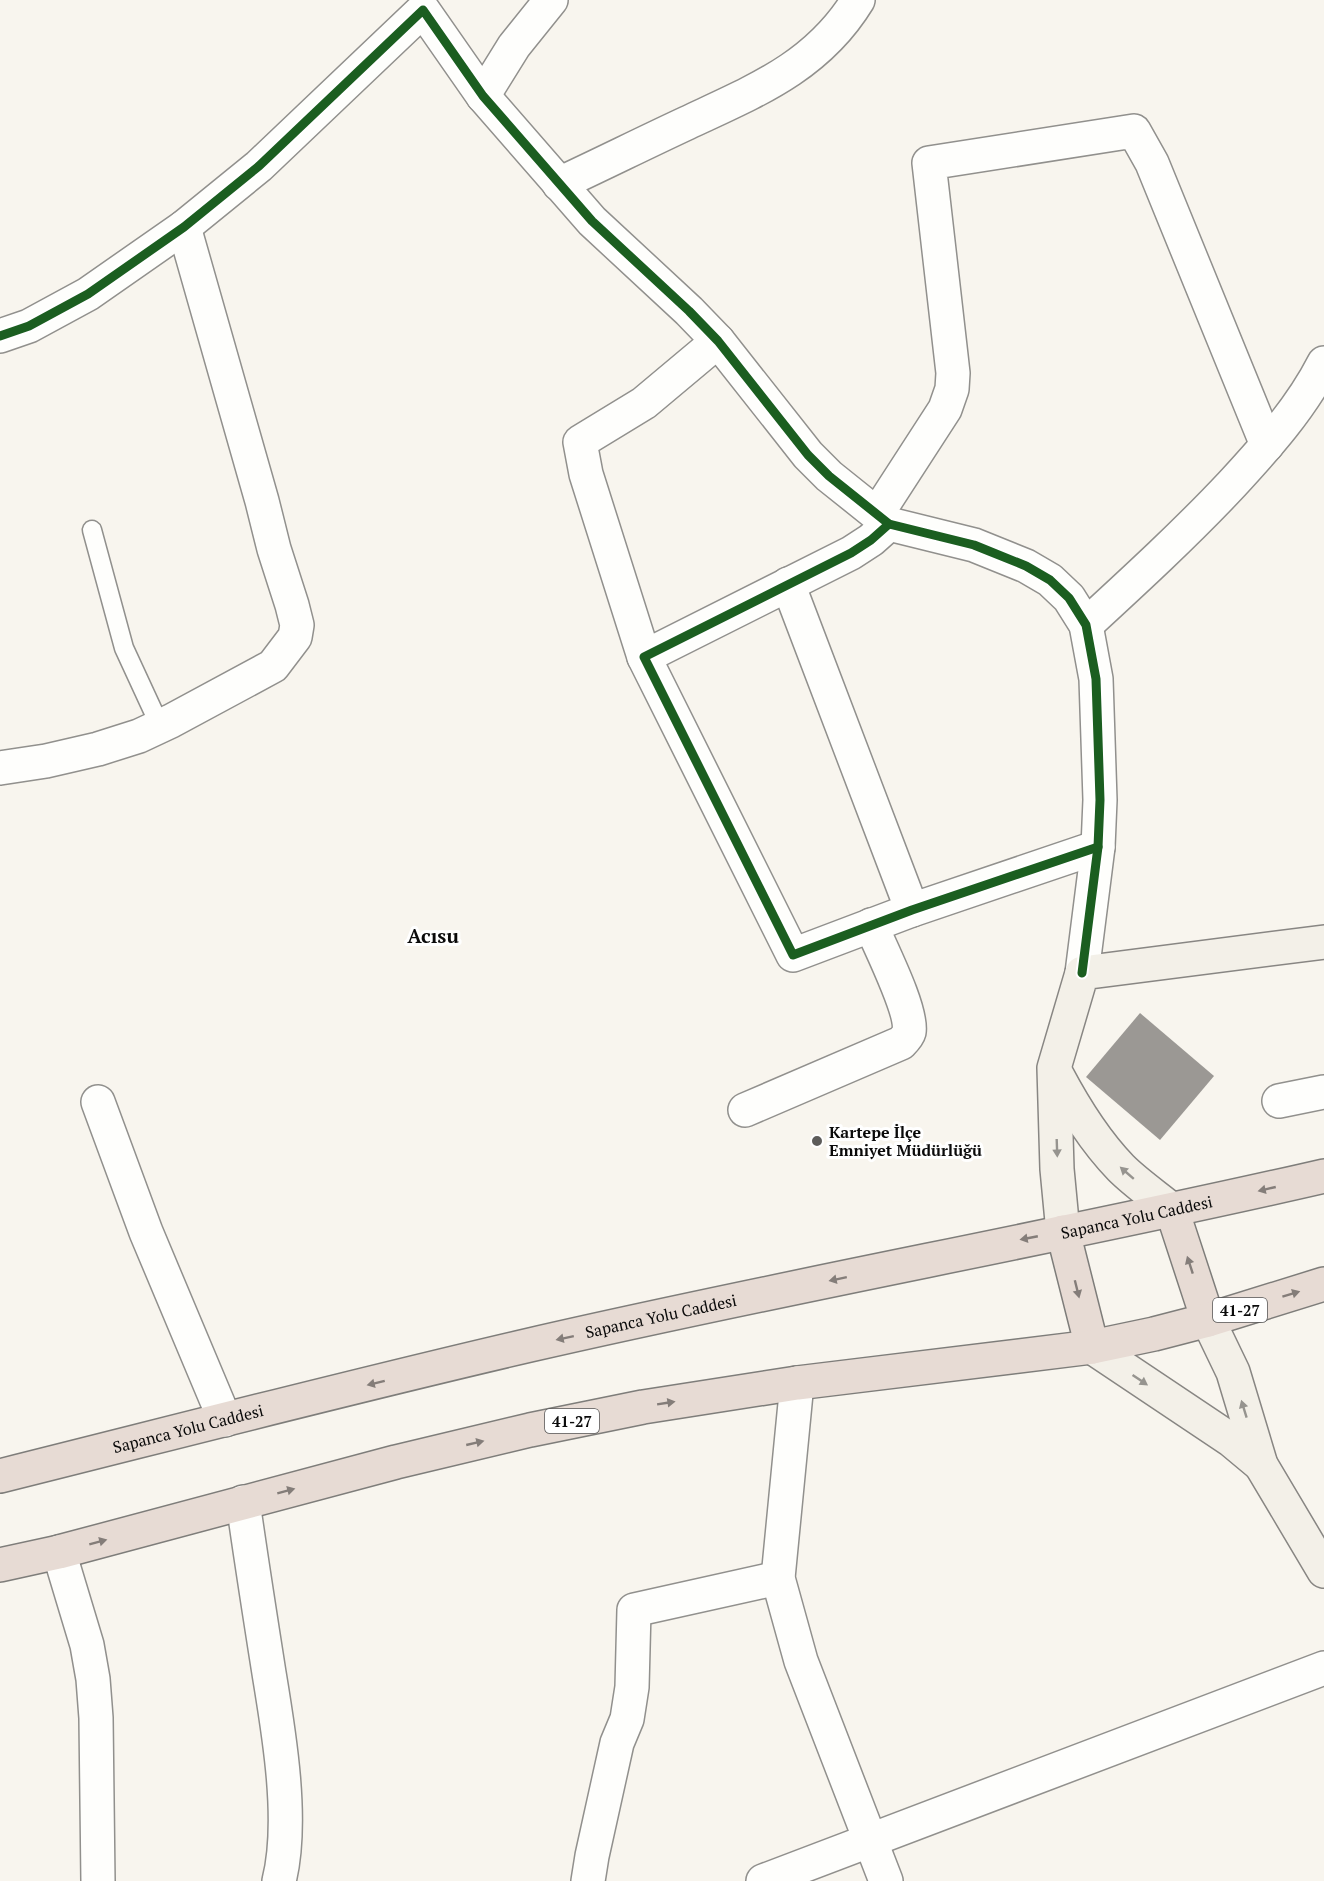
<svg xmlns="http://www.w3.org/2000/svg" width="1324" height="1881" font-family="'PT Serif',serif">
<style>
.building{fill:#9b9894}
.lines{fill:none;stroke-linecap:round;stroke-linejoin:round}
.lane-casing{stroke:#91908d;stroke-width:21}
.street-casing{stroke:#91908d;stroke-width:36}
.secondary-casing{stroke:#888683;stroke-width:36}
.highway-casing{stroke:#7e7d7a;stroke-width:36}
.lane{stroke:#fefefc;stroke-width:18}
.street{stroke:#fefefc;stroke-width:33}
.secondary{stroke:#f3f0e8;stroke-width:33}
.highway{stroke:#e7dbd4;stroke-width:33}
.cycleway-casing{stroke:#fff;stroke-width:13}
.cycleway{stroke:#1b5e20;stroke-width:9}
.oneway{fill:#96948f}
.oneway2{fill:#847d79}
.poi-dot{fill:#5d5c5a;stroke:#fff;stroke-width:2}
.labels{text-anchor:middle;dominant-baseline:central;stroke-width:6;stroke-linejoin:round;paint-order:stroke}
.shield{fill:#fff;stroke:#545454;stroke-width:1.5}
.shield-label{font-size:15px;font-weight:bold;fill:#0a0a0a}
.poi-label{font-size:16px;font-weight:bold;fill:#0a0a0a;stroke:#fff;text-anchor:start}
.street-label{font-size:16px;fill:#0a0a0a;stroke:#fff}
.quarter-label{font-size:20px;font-weight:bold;fill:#0a0a0a;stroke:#fff}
</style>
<rect width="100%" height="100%" fill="#f8f5ee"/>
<path class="building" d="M1140,1013L1214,1076L1160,1140L1086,1077Z"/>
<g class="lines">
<defs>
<path id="lane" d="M92,530L124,648L160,726"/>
<g id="street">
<path d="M483,96L514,46L551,0"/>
<path d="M559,184C602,164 644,143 687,123C755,91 817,67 858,0"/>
<path d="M0,336L29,326L88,294L184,227L259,166L423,10L483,96L592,221L689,311L718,341L808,455L829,476L889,524L974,545L1026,566L1050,580L1069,598L1086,625L1096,679L1098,739L1100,800L1098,847L1082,973"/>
<path d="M877,514L945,409L952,389L953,373L929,163L1134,131L1152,163L1267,445"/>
<path d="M889,524L871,540L851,553L644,657L793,955L912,910L1098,847"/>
<path d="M788,584L912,910"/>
<path d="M1086,625C1136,579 1186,533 1232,484C1267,446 1301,408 1324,363"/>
<path d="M644,657L586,474L580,442L644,403L718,341"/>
<path d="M0,768L46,761L98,749L139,736L171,721L273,666L295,637L297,625L292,605L274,549L262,501L184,227"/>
<path d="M1279,1101L1324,1092"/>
<path d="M98,1102L146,1232L225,1420"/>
<path d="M745,1110L901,1043C904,1040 908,1036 909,1032C913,1011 880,947 871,925"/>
<path d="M797,1383L778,1578L801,1661L886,1881"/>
<path d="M243,1502C251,1559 260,1616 269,1673C279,1733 294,1822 279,1881"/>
<path d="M59,1552L87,1645L93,1679L96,1718L98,1881"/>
<path d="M588,1881L592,1856L617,1743L627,1719L632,1687L634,1610L778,1578"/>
<path d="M763,1881L1324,1668"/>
</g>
<g id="secondary">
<path d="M1057,1075C1075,1109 1094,1140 1121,1168C1136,1183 1155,1196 1172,1210"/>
<path d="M1063,1232L1057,1169L1054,1068L1082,973L1324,942"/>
<path d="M1208,1320L1233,1372L1261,1465L1324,1571"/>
<path d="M1092,1347L1231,1440L1261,1465"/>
</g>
<g id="highway">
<path d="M1172,1210L1208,1320"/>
<path d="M1063,1232L1092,1347"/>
<path id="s1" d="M0,1476C176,1432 353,1386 530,1345C794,1284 1060,1237 1324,1176"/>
<path d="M0,1565L59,1552L396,1462L530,1430L643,1407L797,1383L1092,1347L1154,1334L1208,1320L1324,1284"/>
</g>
</defs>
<use href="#lane" class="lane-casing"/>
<use href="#street" class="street-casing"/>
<use href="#secondary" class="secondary-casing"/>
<use href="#highway" class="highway-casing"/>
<use href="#lane" class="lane"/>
<use href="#street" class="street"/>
<use href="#secondary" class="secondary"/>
<use href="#highway" class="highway"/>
<defs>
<g id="cycleway">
<path d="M0,336L29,326L88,294L184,227L259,166L423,10L483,96L592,221L689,311L718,341L808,455L829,476L889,524L974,545L1026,566L1050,580L1069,598L1086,625L1096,679L1098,739L1100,800L1098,847L1082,973"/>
<path d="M889,524L871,540L851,553L644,657L793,955L912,910L1098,847"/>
</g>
</defs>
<use href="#cycleway" class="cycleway-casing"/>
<use href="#cycleway" class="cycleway"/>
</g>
<defs><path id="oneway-solid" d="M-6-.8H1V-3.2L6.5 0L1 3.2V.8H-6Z" transform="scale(1.5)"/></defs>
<g class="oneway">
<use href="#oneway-solid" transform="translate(1057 1148) rotate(88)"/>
<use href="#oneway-solid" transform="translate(1127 1173) rotate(-139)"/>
<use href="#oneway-solid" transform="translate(1140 1380) rotate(34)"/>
<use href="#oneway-solid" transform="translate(1244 1409) rotate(-107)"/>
</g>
<g class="oneway2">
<use href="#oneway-solid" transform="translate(1267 1189) rotate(167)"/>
<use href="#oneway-solid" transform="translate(1029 1238) rotate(169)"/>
<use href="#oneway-solid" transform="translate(1190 1265) rotate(-108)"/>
<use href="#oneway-solid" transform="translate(838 1279) rotate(168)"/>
<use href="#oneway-solid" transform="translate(1077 1289) rotate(76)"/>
<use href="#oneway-solid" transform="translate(1291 1294) rotate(-17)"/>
<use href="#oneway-solid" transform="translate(565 1338) rotate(168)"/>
<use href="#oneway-solid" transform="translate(376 1383) rotate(166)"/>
<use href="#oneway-solid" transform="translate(666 1403) rotate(-9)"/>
<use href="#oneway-solid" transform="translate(475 1443) rotate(-13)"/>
<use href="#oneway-solid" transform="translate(286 1491) rotate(-15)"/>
<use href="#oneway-solid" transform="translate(98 1542) rotate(-15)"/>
</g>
<circle class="poi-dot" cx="817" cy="1141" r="6"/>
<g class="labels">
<g class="shield">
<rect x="1213" y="1298" width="54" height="24" rx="4.5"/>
<rect x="545" y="1409" width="54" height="24" rx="4.5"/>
</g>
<g class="shield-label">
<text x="1240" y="1310">41-27</text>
<text x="572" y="1421">41-27</text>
</g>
<g class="poi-label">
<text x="829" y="1132">Kartepe İlçe<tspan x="829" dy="18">Emniyet Müdürlüğü</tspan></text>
</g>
<g class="street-label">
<text stroke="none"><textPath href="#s1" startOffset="1166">Sapanca Yolu Caddesi</textPath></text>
<text stroke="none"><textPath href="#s1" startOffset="680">Sapanca Yolu Caddesi</textPath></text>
<text stroke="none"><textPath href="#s1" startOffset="194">Sapanca Yolu Caddesi</textPath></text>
</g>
<g class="quarter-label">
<text x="433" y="935">Acısu</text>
</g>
</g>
</svg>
